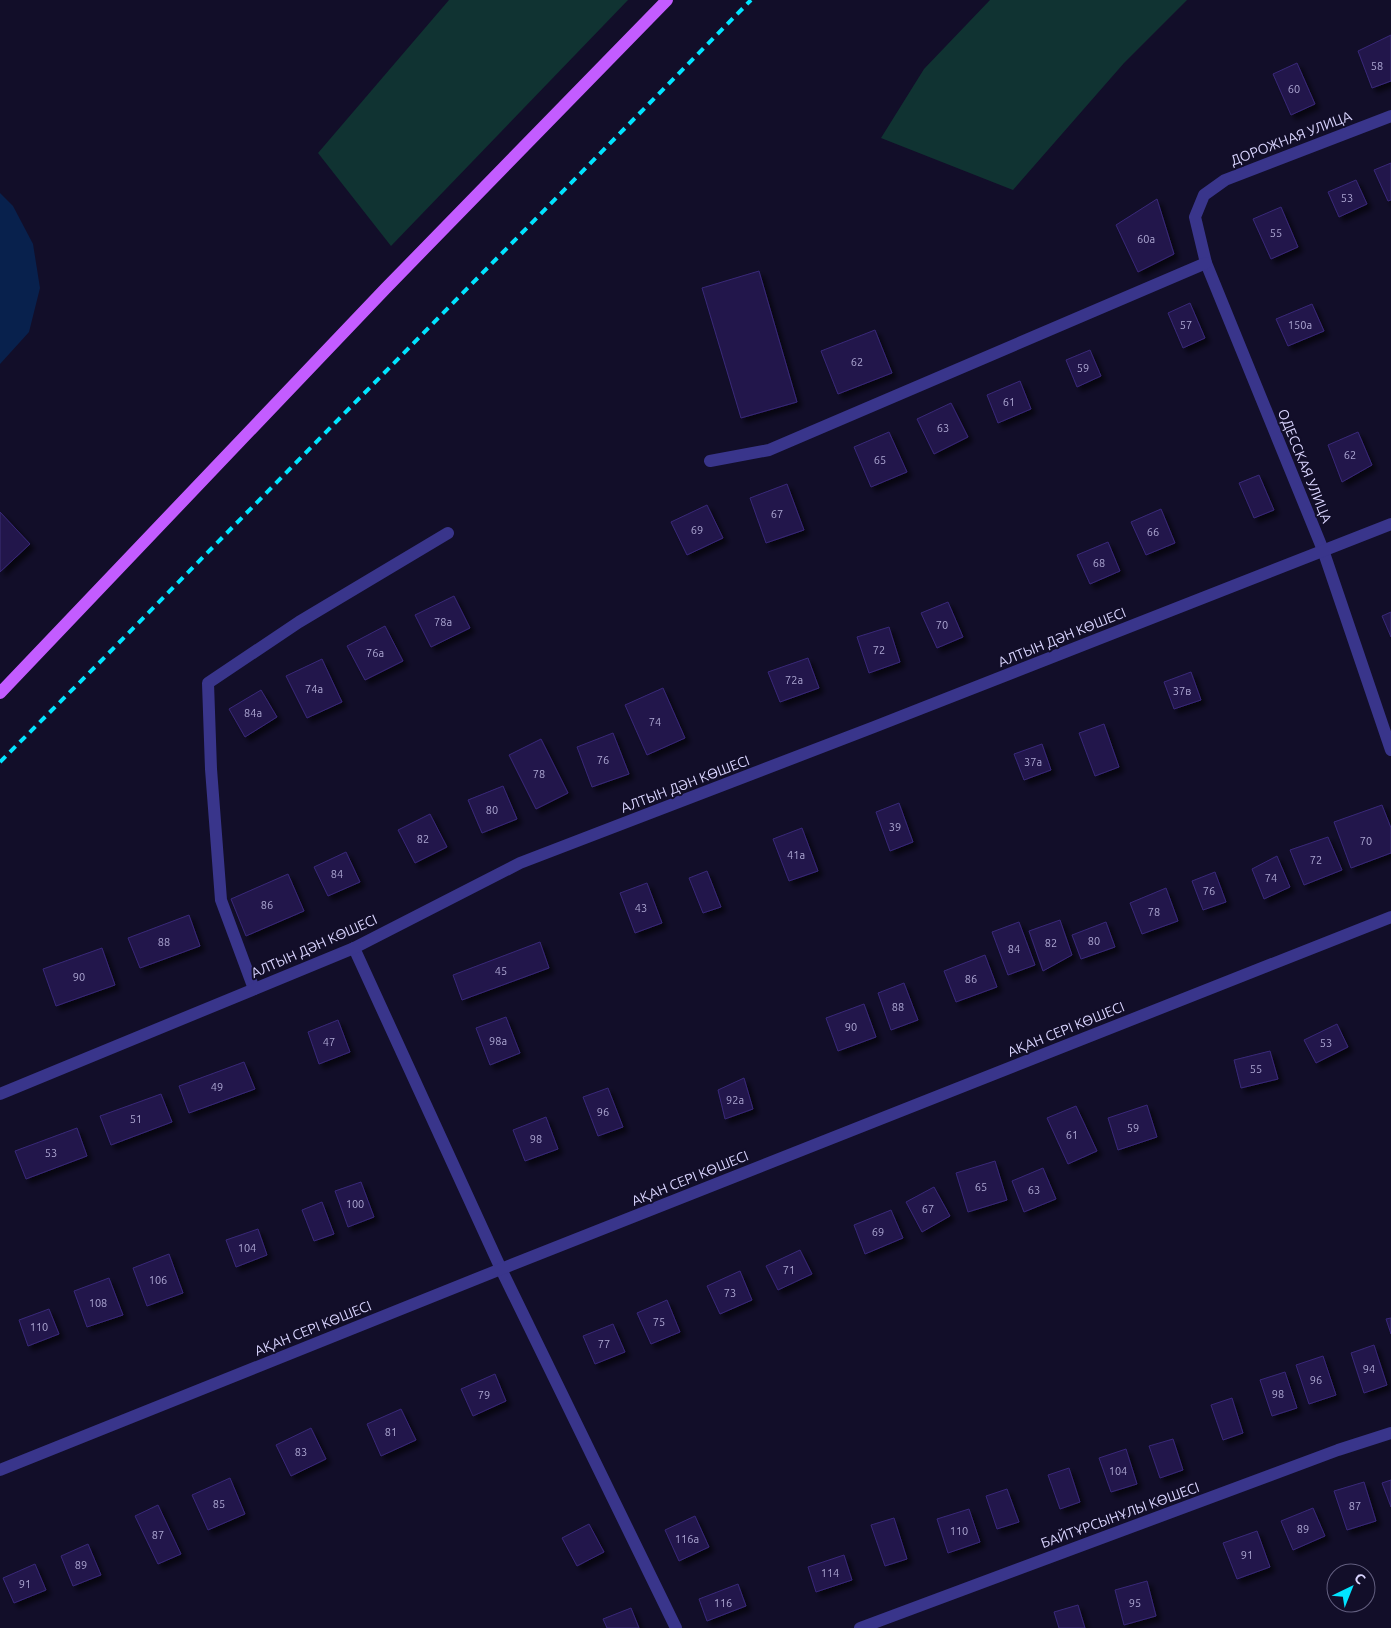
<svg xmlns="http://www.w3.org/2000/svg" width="1391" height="1628" font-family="Ubuntu,sans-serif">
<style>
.green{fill:#103332}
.water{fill:#08214d}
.building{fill:#23184b;stroke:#392879;filter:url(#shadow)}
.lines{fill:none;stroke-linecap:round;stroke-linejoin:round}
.minor{stroke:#39358b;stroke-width:12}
.major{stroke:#c35cff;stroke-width:12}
.rail{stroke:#01e4ff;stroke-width:4;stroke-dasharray:8 6;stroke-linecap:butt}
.labels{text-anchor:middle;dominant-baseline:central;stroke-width:4;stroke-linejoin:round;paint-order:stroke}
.number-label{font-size:11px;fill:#aca6d2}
.street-label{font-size:14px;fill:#dad5ff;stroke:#120e29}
</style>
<defs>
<filter id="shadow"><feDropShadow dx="4.5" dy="4.5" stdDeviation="2.5" flood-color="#0009"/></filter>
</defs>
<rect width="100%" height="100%" fill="#120e29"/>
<g class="green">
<path d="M449,0H628L391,246L318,153Z"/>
<path d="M990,0H1187L1124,63L1013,190L881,138L924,69Z"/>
</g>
<path class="water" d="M0,193L13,206L33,244L40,288L29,332L0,364Z"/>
<g class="building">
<path d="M1391,35V81L1372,88L1358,51Z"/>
<path d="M1297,63L1315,104L1291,115L1273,74Z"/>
<path d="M1391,163V200L1388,201L1374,170Z"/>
<path d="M1356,180L1367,204L1339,217L1328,192Z"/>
<path d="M1157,199L1174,254L1138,272L1116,225Z"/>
<path d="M1281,207L1298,247L1271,259L1253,219Z"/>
<path d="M759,271L797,402L741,418L702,288Z"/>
<path d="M1190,303L1205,338L1183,348L1168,313Z"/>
<path d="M1312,304L1324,331L1288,346L1276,319Z"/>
<path d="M875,330L892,373L838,394L821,351Z"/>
<path d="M1090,350L1101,376L1077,387L1066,360Z"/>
<path d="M1020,381L1031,409L998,423L987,395Z"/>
<path d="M951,403L968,437L934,454L917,419Z"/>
<path d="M889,432L907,472L871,487L854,447Z"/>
<path d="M1358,432L1372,465L1342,482L1328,445Z"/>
<path d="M1259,475L1274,510L1254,518L1239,483Z"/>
<path d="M787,484L804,530L766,543L750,498Z"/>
<path d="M707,505L723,538L687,555L671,522Z"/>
<path d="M1161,509L1175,543L1146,555L1131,522Z"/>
<path d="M0,512L30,544L0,572Z"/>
<path d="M1108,542L1120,571L1090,584L1077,555Z"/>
<path d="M454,596L470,628L431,647L415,615Z"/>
<path d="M948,602L963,637L937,648L921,613Z"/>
<path d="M1391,612V637L1382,616Z"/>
<path d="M385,626L403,661L365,680L347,646Z"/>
<path d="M889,627L900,662L869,673L857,637Z"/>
<path d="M808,658L819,688L780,702L768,672Z"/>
<path d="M322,659L342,702L307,718L286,676Z"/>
<path d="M1191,672L1201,700L1174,709L1164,682Z"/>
<path d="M663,688L685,738L647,755L625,705Z"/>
<path d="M261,690L277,717L245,737L229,709Z"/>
<path d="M1104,724L1119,767L1095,776L1079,733Z"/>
<path d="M613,733L629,774L592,787L577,747Z"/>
<path d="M541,739L568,793L536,809L509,755Z"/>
<path d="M1042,744L1051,770L1024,780L1014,754Z"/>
<path d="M503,786L517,819L482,833L468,800Z"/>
<path d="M899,803L913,842L890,851L876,812Z"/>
<path d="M1382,805L1391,828V853L1351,868L1334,822Z"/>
<path d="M430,814L447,847L415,863L398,830Z"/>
<path d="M802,828L818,871L789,881L773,839Z"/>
<path d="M1328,837L1342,870L1304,885L1290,850Z"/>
<path d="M346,852L360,882L328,896L314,867Z"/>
<path d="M1277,856L1290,887L1264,899L1252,869Z"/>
<path d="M707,871L721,907L703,913L689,878Z"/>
<path d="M1215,872L1226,902L1203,910L1192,881Z"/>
<path d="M288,874L304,911L246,936L231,899Z"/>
<path d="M647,883L662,923L635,933L620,893Z"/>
<path d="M1166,888L1178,921L1142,934L1130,903Z"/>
<path d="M189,915L200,946L140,968L128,938Z"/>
<path d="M1060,920L1072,955L1043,971L1029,931Z"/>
<path d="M1019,922L1035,965L1008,975L992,932Z"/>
<path d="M1106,922L1115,947L1081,959L1072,935Z"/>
<path d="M540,942L549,968L462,1000L453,975Z"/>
<path d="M102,948L115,985L56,1006L43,969Z"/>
<path d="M985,955L997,987L956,1002L944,971Z"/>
<path d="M904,983L918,1020L891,1030L878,993Z"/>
<path d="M864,1004L876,1037L838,1051L826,1018Z"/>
<path d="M506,1017L520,1053L490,1065L476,1028Z"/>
<path d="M338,1020L350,1052L319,1064L308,1032Z"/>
<path d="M1337,1024L1348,1047L1316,1063L1304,1040Z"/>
<path d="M1270,1051L1278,1079L1241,1088L1234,1060Z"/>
<path d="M244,1062L255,1089L189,1113L179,1086Z"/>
<path d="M744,1078L753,1109L725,1119L718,1090Z"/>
<path d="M608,1088L623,1127L598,1136L583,1097Z"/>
<path d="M161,1094L172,1122L111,1145L100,1116Z"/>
<path d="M1147,1105L1157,1137L1118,1150L1108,1118Z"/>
<path d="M1076,1106L1097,1151L1068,1164L1047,1118Z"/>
<path d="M546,1117L558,1149L525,1161L513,1130Z"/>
<path d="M77,1128L87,1156L26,1179L15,1151Z"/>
<path d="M995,1161L1007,1200L968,1212L956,1173Z"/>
<path d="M1043,1168L1056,1199L1024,1212L1012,1181Z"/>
<path d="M361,1182L374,1217L348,1227L335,1191Z"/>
<path d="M934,1187L950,1216L922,1232L906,1202Z"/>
<path d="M322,1202L334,1234L314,1241L302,1210Z"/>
<path d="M891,1210L903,1238L865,1254L854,1225Z"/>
<path d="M258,1229L267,1255L236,1267L226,1240Z"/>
<path d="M800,1250L812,1274L778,1290L766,1266Z"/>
<path d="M169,1254L183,1293L147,1306L133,1268Z"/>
<path d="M740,1271L752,1300L720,1314L707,1286Z"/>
<path d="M109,1278L123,1315L87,1327L74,1291Z"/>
<path d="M667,1300L680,1332L651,1344L637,1313Z"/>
<path d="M49,1309L59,1334L28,1346L19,1320Z"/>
<path d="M1391,1318V1334L1386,1319Z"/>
<path d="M613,1324L625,1352L595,1364L583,1336Z"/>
<path d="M1374,1345L1387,1385L1364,1393L1351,1353Z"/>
<path d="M1323,1356L1336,1395L1309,1404L1296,1365Z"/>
<path d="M1285,1372L1297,1408L1272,1416L1260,1380Z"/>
<path d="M495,1374L506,1401L473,1416L461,1389Z"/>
<path d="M1232,1398L1243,1433L1223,1440L1211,1405Z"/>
<path d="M401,1409L416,1440L381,1456L367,1424Z"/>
<path d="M311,1428L326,1459L291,1476L276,1445Z"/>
<path d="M1173,1439L1183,1470L1160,1478L1149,1446Z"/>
<path d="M1126,1449L1137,1484L1111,1492L1099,1458Z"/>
<path d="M1069,1468L1080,1502L1060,1509L1048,1475Z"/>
<path d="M230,1478L245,1514L208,1530L192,1495Z"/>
<path d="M1391,1480V1507L1382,1483Z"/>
<path d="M1364,1482L1376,1521L1347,1530L1334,1491Z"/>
<path d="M1007,1489L1019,1522L997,1529L986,1496Z"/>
<path d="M158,1505L181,1554L158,1564L135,1516Z"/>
<path d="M1313,1508L1325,1536L1293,1550L1281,1521Z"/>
<path d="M969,1509L980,1542L948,1553L937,1519Z"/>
<path d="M695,1516L709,1547L679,1561L665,1530Z"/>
<path d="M894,1518L907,1559L885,1566L871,1525Z"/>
<path d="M589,1524L604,1552L577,1566L562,1538Z"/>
<path d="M1257,1531L1270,1567L1237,1579L1223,1543Z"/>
<path d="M88,1544L101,1575L73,1586L61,1556Z"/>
<path d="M844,1555L852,1580L816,1592L808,1567Z"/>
<path d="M35,1564L46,1590L14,1603L3,1578Z"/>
<path d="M1147,1581L1156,1616L1124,1625L1115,1590Z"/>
<path d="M738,1584L746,1606L707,1621L699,1599Z"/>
<path d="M1078,1605L1085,1628H1059L1054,1612Z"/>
<path d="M631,1608L639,1628H607L603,1619Z"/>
</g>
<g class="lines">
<g class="minor">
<path d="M1391,116L1225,180L1204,195L1195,217L1206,263L1323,550L1391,750"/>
<path d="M710,461L769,450L1206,263"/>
<path d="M354,948L501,1269L676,1628"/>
<path d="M254,989L221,900L211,769L208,683L299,622L448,533"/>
<path d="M0,1094L354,948L520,863L874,727L1391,524"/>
<path d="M0,1470L501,1269L1391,917"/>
<path d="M860,1628L1338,1450L1391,1433"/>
</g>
<path class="major" d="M0,693L386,288L667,0"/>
<path class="rail" d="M0,762L97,665L751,0"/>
</g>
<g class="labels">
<g class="number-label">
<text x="1377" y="66">58</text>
<text x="1294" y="89">60</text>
<text x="1347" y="198">53</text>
<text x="1276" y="233">55</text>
<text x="1146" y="239">60а</text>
<text x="1186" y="325">57</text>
<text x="1300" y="325">150а</text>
<text x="857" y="362">62</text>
<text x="1083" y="368">59</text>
<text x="1009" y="402">61</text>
<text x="943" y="428">63</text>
<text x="1350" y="455">62</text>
<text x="880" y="460">65</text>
<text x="777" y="514">67</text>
<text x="697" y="530">69</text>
<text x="1153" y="532">66</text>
<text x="1099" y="563">68</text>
<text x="443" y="622">78а</text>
<text x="942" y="625">70</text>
<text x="879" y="650">72</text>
<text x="375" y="653">76а</text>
<text x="794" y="680">72а</text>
<text x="314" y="689">74а</text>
<text x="1182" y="691">37в</text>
<text x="253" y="713">84а</text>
<text x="655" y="722">74</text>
<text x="603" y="760">76</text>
<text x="1033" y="762">37а</text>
<text x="539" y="774">78</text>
<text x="492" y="810">80</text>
<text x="895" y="827">39</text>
<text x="423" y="839">82</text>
<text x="1366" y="841">70</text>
<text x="796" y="855">41а</text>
<text x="1316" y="860">72</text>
<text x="337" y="874">84</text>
<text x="1271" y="878">74</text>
<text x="1209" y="891">76</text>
<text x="267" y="905">86</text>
<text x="641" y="908">43</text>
<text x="1154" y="912">78</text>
<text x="1094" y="941">80</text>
<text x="164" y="942">88</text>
<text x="1051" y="943">82</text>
<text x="1014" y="949">84</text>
<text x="501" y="971">45</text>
<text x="79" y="977">90</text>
<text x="971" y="979">86</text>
<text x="898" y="1007">88</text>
<text x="851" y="1027">90</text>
<text x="498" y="1041">98а</text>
<text x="329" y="1042">47</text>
<text x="1326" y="1043">53</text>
<text x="1256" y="1069">55</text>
<text x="217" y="1087">49</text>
<text x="735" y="1100">92а</text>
<text x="603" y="1112">96</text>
<text x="136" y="1119">51</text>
<text x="1133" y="1128">59</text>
<text x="1072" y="1135">61</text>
<text x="536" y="1139">98</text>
<text x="51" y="1153">53</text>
<text x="981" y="1187">65</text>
<text x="1034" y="1190">63</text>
<text x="355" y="1204">100</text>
<text x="928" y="1209">67</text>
<text x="878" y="1232">69</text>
<text x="247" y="1248">104</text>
<text x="789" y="1270">71</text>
<text x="158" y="1280">106</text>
<text x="730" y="1293">73</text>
<text x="98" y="1303">108</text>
<text x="659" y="1322">75</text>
<text x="39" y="1327">110</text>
<text x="604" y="1344">77</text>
<text x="1369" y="1369">94</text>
<text x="1316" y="1380">96</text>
<text x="1278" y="1394">98</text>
<text x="484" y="1395">79</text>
<text x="391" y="1432">81</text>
<text x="301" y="1452">83</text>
<text x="1118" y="1471">104</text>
<text x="219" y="1504">85</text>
<text x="1355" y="1506">87</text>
<text x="1303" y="1529">89</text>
<text x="959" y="1531">110</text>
<text x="158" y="1535">87</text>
<text x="687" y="1539">116а</text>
<text x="1247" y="1555">91</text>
<text x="81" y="1565">89</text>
<text x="830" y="1573">114</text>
<text x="25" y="1584">91</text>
<text x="723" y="1603">116</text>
<text x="1135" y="1603">95</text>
</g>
<g class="street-label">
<text transform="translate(1291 138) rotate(-21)">ДОРОЖНАЯ УЛИЦА</text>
<text transform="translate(1305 466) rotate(68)">ОДЕССКАЯ УЛИЦА</text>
<text transform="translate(1062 637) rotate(-22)">АЛТЫН ДӘН КӨШЕСІ</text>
<text transform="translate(685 784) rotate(-21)">АЛТЫН ДӘН КӨШЕСІ</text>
<text transform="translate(314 946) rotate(-24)">АЛТЫН ДӘН КӨШЕСІ</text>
<text transform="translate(1066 1029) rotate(-22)">АҚАН СЕРІ КӨШЕСІ</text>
<text transform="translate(690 1178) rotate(-22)">АҚАН СЕРІ КӨШЕСІ</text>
<text transform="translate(313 1328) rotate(-22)">АҚАН СЕРІ КӨШЕСІ</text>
<text transform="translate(1120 1515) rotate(-20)">БАЙТҰРСЫНҰЛЫ КӨШЕСІ</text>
</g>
</g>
<g transform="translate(1351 1588) rotate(43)"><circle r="24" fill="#120e29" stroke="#625e7f"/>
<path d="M0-4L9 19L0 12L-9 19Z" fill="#01e4ff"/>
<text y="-8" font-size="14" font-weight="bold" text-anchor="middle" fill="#dad5ff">С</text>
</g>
</svg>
